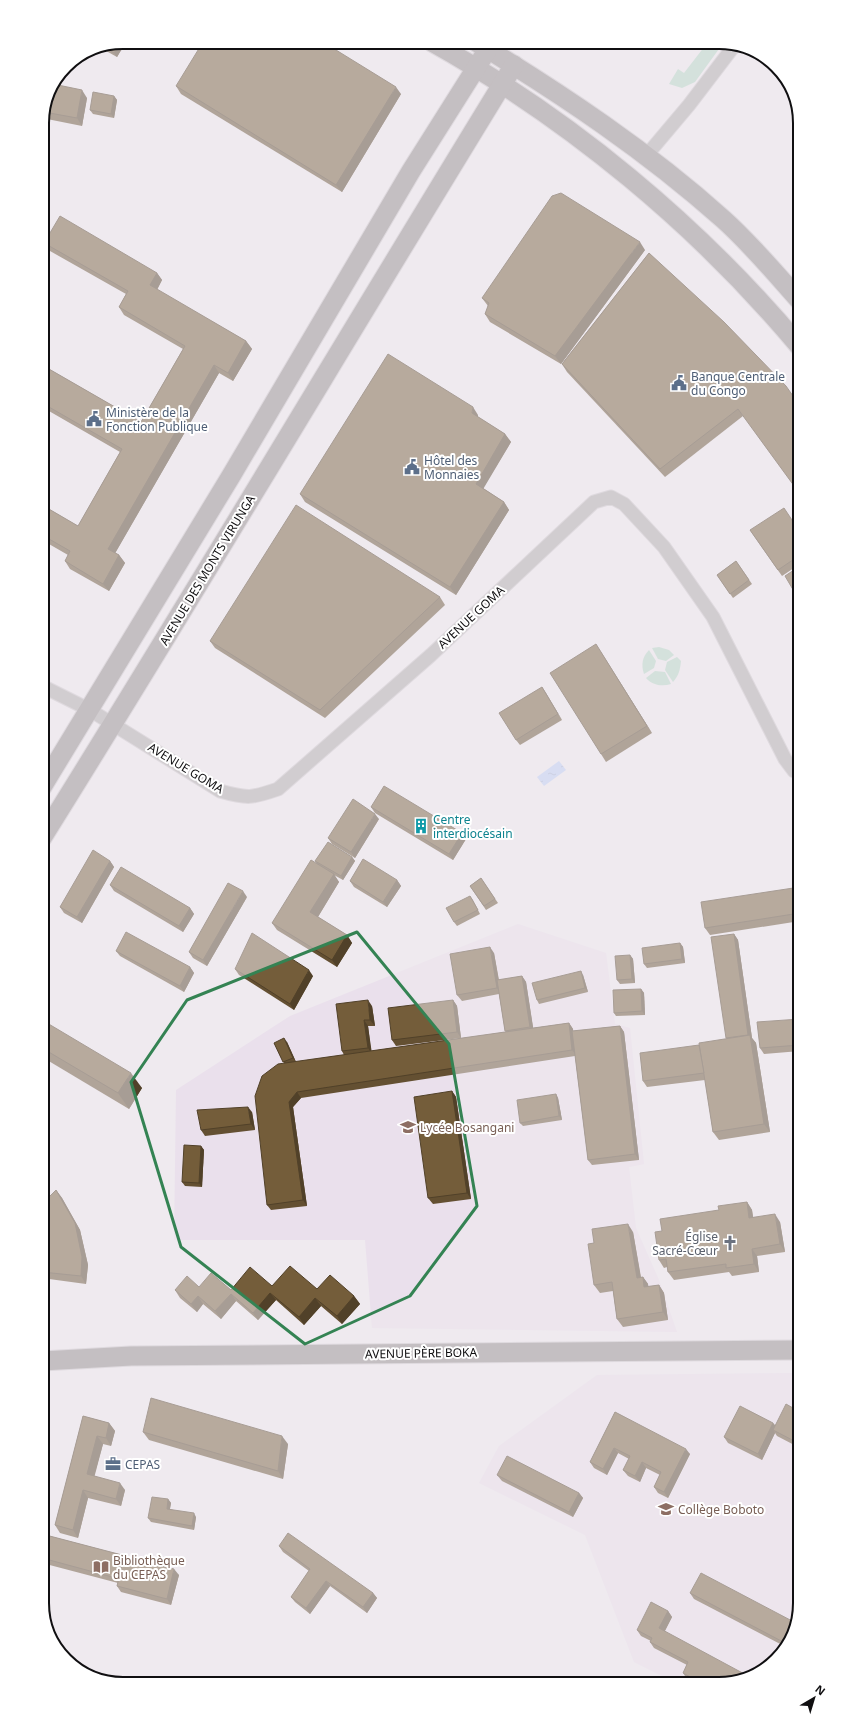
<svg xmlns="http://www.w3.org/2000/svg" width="842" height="1726" font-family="'Noto Sans',sans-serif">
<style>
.built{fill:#eae0ec}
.green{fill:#b4d8c6}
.water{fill:url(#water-ripples)}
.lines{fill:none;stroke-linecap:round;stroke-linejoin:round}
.street-casing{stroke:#cbc7cb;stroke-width:15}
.secondary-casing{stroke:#cbc7cb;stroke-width:21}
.street{stroke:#aeabab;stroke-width:13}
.secondary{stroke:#918c8c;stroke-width:19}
.wall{fill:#645032}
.shaded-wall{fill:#514129}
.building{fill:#745d3a;stroke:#514129}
.marked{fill:none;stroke:#348353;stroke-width:3;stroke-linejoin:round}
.labels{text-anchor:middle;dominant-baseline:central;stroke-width:4;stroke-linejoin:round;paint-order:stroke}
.service-label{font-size:12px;fill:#4e5e75;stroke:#fff;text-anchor:start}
.street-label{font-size:12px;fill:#100f11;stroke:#fff}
.culture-label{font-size:12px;fill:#0d838f;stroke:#fff;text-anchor:start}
.education-label{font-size:12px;fill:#785e54;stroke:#fff;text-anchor:start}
.worship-label{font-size:12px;fill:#5b616d;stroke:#fff;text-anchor:end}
.rim{fill:none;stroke:#100f11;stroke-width:2}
</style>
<defs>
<pattern id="water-ripples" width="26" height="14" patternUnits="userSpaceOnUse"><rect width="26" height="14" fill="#bccff7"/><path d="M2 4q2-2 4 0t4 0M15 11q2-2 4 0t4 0" fill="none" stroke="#a1b1d3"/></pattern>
</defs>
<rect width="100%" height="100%" fill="#efeaef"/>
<g class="built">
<path d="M518,924L606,953L615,1024L630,1028L644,1164L629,1167L636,1228L659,1280L677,1332L372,1328L365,1240H174L176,1090L290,1016Z"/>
<path d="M800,1373V1603L786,1648L750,1678L719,1684H678L634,1662L585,1535L479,1483L499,1446L597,1375Z"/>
</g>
<g class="green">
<path d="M708,42H724L695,82L682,88L669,84L678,69L684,73Z"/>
<path d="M659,647L669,650L674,655L666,661L658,659L652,648Z"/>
<path d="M649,650L656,661L654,668L644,674C641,665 642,657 649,650Z"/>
<path d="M677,657L681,661C680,670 679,675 673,682L665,670L667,662Z"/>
<path d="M655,671L665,672L671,684C662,687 652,685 646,678Z"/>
</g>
<path class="water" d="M559,761L566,770L544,786L537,777Z"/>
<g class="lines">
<defs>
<g id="street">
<path d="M646,156L689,105L734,46"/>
<path d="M42,686L90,710L220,791C248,799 252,798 278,789L431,655L594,502L611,497L624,504L664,547L713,617L785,759L794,771L800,773"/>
</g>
<g id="secondary">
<path d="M432,42C571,120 698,225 800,347"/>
<path d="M476,42C563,95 647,151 723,219C751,244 775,273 800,301"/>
<path d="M42,787L231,476L411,171L488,49"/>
<path d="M42,838C202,582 356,322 514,65"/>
<path d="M42,1361L131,1356L800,1350"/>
</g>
</defs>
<use href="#street" class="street-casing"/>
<use href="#secondary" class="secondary-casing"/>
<use href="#street" class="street"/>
<use href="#secondary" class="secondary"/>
</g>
<g class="wall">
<path d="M123,42H126L117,57L99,47Z"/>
<path d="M176,86L401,94L342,192L181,94Z"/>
<path d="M50,88L87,98L82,126L42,118Z"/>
<path d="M114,96L117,100L114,118L93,114L90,110Z"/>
<path d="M44,243L157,273L162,280L157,290L246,341L252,349L233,381L219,373L115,553L119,555L125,563L109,591L70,569L65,561L68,555L42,540V505L78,526L120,452L42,407V365L141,422L183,349L124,315L119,307L126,294L50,251Z"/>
<path d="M645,250L561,364L490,322L485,314L488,306L482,298Z"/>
<path d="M649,253L743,416L665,477L567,372L562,364Z"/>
<path d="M478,415V417L505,434L511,442L483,488L504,502L509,510L456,595L305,502L300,494Z"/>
<path d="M750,530L800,532V564L782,576Z"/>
<path d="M736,561L752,584L733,598L717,575Z"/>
<path d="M800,566V595L798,596L795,593Z"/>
<path d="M440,597L445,605L325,718L215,648L210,641Z"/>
<path d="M601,652L652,733L606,762L601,754Z"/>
<path d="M542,687L562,720L520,745L516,740Z"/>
<path d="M371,807L466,839L453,860L375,813Z"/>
<path d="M379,819L355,858L332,844L328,838Z"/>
<path d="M352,857L355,861L343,880L334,875L339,882L318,917L347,935L352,943L337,967L277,930L272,923L317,864L315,861Z"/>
<path d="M110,861L114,867L82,923L64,913L60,907Z"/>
<path d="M481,878L498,903L486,910L470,886Z"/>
<path d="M397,880L401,886L387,907L354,887L350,881Z"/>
<path d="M110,885L190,908L194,914L183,932L114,891Z"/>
<path d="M800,887V921L710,935L705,928Z"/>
<path d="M470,896L473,900L480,914L457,926L454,922Z"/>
<path d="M247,897L207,966L193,958L189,952Z"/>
<path d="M734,934L738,940L752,1038L756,1043L770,1132L719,1140L713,1132L705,1080L647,1087L643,1081L699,1045L727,1039L726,1038Z"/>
<path d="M680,943L683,947L685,963L647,968L644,964Z"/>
<path d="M116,951L190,967L194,973L184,992L120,956Z"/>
<path d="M494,953L499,980L522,976L526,982L533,1028L569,1023L573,1029V1031L620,1026L624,1032L639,1160L592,1165L588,1160L575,1056L301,1098L293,1107L307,1206L271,1210L267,1205L284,1063L274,1043L287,1042L296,1062L344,1055L342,1051L372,1006L375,1026H368L371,1051L506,1032L505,1031L499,994L462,1001L457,995Z"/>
<path d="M630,955L633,959L635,983L620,984L617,980Z"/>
<path d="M235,969L313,976L294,1010L239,975Z"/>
<path d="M583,975L588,992L539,1004L537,1000Z"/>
<path d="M641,989L644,993L645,1015L616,1016L614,1013Z"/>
<path d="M453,1000L457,1006L461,1038L396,1046L392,1040Z"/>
<path d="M800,1019V1051L764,1054L760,1048Z"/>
<path d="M42,1020L142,1088L129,1109L42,1057Z"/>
<path d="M452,1091L456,1097L471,1199L433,1204L428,1198Z"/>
<path d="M556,1094L558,1098L562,1120L523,1126L520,1123Z"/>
<path d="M252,1112L255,1130L205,1136L201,1130Z"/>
<path d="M201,1146L204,1150L202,1187L185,1186L182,1182Z"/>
<path d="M56,1190L62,1198L80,1230L88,1265L86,1284L49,1279L42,1280V1204Z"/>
<path d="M747,1202L752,1210L753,1217L780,1222L785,1252L757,1256L759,1272L732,1276L729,1272L674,1280L668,1272L667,1267L664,1268L659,1260L719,1210Z"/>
<path d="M633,1232L641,1277H643L648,1284V1287L659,1285L664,1293L668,1320L623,1327L617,1319L613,1291L600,1293L594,1285V1243Z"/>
<path d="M272,1286L317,1289L354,1296L360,1304L342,1324L321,1306L304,1325L276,1300L258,1320L236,1301L221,1319L203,1304L197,1312L180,1298L175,1290L199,1287L231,1290Z"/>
<path d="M615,1412L690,1454L668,1498L658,1493L654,1487L660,1475L646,1468L640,1482L628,1476L623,1470L629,1459L618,1453L607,1475L594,1468L590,1462Z"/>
<path d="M800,1412V1448L777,1436L775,1433L762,1460L728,1443L724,1437L773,1423L775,1425Z"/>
<path d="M83,1416L109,1423L115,1431L111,1446L103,1444L94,1476L125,1490L121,1506L88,1498L78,1538L60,1533L55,1525Z"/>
<path d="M143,1432L288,1444L283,1479L149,1440Z"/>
<path d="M497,1475L579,1493L583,1498L573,1517L502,1481Z"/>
<path d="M168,1499L171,1503L170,1509L196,1517L194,1530L151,1522L148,1518Z"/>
<path d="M42,1534L122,1555L124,1558L179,1575L171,1605L121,1592L117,1586L118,1583L42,1563Z"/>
<path d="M279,1546L373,1593L377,1598L367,1613L330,1586L310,1614L295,1602L291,1597L309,1571L283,1552Z"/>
<path d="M690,1593L794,1622L786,1647L694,1599Z"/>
<path d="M668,1611L672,1617L665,1631L719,1684H696L687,1679L683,1673L687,1665L654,1648L650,1642L651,1641L641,1636L637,1630Z"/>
</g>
<g class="shaded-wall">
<path d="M123,42H126L117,57L114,53L121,43Z"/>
<path d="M396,87L401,94L342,192L336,185Z"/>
<path d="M82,90L87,98L82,126L77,118Z"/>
<path d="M114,96L117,100L114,118L111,114Z"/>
<path d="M640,242L645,250L561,364L555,356Z"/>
<path d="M157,273L162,280L155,293L150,285Z"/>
<path d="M246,341L252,349L233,381L228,373Z"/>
<path d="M214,365L219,373L113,557L108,549Z"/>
<path d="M473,407L478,415L477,420L472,413Z"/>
<path d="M505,434L511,442L482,491L476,484Z"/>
<path d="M504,502L509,510L456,595L450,587Z"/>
<path d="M119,555L125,563L109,591L103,584Z"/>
<path d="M596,644L601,652L652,733L647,726Z"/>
<path d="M542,687L546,693L562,720L558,714Z"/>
<path d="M375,814L379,819L355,858L351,852Z"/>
<path d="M462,833L466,839L453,860L449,854Z"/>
<path d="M352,857L355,861L343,880L341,876Z"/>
<path d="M110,861L114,867L82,923L77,917Z"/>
<path d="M334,874L339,882L316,920L310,912Z"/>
<path d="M397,880L401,886L387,907L383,902Z"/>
<path d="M243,891L247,897L207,966L203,960Z"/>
<path d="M190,908L194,914L183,932L179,926Z"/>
<path d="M734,934L738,940L752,1038L756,1043L770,1132L764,1124L751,1038L748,1035Z"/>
<path d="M347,935L352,943L337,967L332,960Z"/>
<path d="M680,943L683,947L685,963L682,959Z"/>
<path d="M490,947L494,953L501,994L497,988Z"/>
<path d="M630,955L633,959L635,983L632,979Z"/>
<path d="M190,967L194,973L184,992L180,986Z"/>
<path d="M309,970L313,976L294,1010L290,1004Z"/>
<path d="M581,971L583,975L588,992L585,988Z"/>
<path d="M522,976L526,982L534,1033L530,1027Z"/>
<path d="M641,989L644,993L645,1015L642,1011Z"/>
<path d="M42,995L44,997L42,1001Z"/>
<path d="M368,1000L372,1006L375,1026L370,1020Z"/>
<path d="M453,1000L457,1006L461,1038L457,1032Z"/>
<path d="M364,1020L368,1026L372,1054L368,1048Z"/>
<path d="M569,1023L573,1029L577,1056L572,1050Z"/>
<path d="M620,1026L624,1032L639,1160L635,1154Z"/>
<path d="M284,1038L287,1042L296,1062L293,1058Z"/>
<path d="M131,1073L142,1088L129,1109L118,1093Z"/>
<path d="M452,1091L456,1097L471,1199L467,1193Z"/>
<path d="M297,1092L301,1098L293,1107L307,1206L303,1200L289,1102Z"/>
<path d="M556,1094L558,1098L562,1120L559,1116Z"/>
<path d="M248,1107L252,1112L255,1130L251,1124Z"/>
<path d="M201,1146L204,1150L202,1187L199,1183Z"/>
<path d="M56,1190L62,1198L80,1230L88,1265L86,1284L81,1276Z"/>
<path d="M747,1202L752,1210L754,1225L749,1218Z"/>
<path d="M775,1214L780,1222L785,1252L780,1244Z"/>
<path d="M628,1224L633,1232L642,1285L637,1278Z"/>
<path d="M752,1249L757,1256L759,1272L754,1264Z"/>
<path d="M643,1277L648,1284L650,1295L644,1287Z"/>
<path d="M659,1285L664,1293L668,1320L663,1312Z"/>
<path d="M270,1293L276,1300L258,1320L253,1313Z"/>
<path d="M231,1294L236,1301L221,1319L215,1311Z"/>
<path d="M198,1296L203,1304L197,1312L191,1304Z"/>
<path d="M354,1296L360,1304L342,1324L337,1316Z"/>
<path d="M315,1298L321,1306L304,1325L299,1317Z"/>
<path d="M109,1423L115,1431L111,1446L106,1438Z"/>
<path d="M773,1423L777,1429L773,1430L775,1433L762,1460L758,1454Z"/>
<path d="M97,1436L103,1444L93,1482L87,1474Z"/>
<path d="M282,1436L288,1444L283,1479L278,1471Z"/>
<path d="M614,1448L618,1453L607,1475L603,1469Z"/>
<path d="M686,1449L690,1454L668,1498L664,1492Z"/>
<path d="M642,1462L646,1468L640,1482L635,1476Z"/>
<path d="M120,1483L125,1490L121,1506L116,1499Z"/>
<path d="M83,1490L88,1498L78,1538L73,1530Z"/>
<path d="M579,1493L583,1498L573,1517L569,1512Z"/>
<path d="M168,1499L171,1503L169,1513L167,1509Z"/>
<path d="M194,1513L196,1517L194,1530L192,1526Z"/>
<path d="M122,1555L126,1561L120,1584L116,1578Z"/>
<path d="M174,1569L179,1575L171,1605L167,1599Z"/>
<path d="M326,1581L330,1586L310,1614L306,1608Z"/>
<path d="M373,1593L377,1598L367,1613L363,1607Z"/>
<path d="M668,1611L672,1617L663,1634L659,1628Z"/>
</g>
<g class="building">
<path d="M203,42H323L396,87L336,185L176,86Z"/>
<path d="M121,43L114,53L102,46Z"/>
<path d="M53,84L82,90L77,118L44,112L50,88Z"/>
<path d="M93,92L114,96L111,114L90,110Z"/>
<path d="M561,193L640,242L555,356L485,314L489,303L482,298L552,196Z"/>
<path d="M60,216L157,273L150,285L246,341L228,373L214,365L108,549L119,555L103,584L65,561L70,551L42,535V505L78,526L122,449L42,403V365L141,422L185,346L119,307L128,291L44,243Z"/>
<path d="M649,253L724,322L786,386L800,406V494L738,409L660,469L562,364Z"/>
<path d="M388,354L473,407L472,413L505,434L476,484L504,502L450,587L300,494Z"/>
<path d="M296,505L440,597L320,710L210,641Z"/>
<path d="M784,508L800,532V555L778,570L750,530Z"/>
<path d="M736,561L749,580L730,594L717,575Z"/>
<path d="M800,566V589L795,593L785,576Z"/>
<path d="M596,644L647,726L601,754L550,673Z"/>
<path d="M542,687L558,714L516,740L499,713Z"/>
<path d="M384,786L462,833L449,854L371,807Z"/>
<path d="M353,799L375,814L351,852L328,838Z"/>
<path d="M328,842L352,857L341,876L315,861Z"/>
<path d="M93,850L110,861L77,917L60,907Z"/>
<path d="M363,859L397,880L383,902L350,881Z"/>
<path d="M311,860L334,874L310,912L347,935L332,960L272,923Z"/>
<path d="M121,867L190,908L179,926L110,885Z"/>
<path d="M481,878L495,899L484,906L470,886Z"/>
<path d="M228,883L243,891L203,960L189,952Z"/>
<path d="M800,887V913L705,928L701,902Z"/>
<path d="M470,896L478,910L454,922L446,908Z"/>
<path d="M800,924V942H798L796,925Z"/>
<path d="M126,932L190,967L180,986L116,951Z"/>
<path d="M252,933L309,970L290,1004L235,969Z"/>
<path d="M734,934L748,1035L726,1038L711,937Z"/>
<path d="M680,943L682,959L644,964L642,948Z"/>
<path d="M490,947L497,988L457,995L450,954Z"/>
<path d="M630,955L632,979L617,980L615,956Z"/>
<path d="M581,971L585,988L537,1000L532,983Z"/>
<path d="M522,976L530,1027L505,1031L497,980Z"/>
<path d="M641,989L642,1011L614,1013L613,990Z"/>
<path d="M368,1000L370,1020H364L368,1048L342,1051L336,1004Z"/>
<path d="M453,1000L457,1032L392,1040L388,1008Z"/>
<path d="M800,1019V1045L760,1048L757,1022Z"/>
<path d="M42,1020L131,1073L118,1093L42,1048Z"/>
<path d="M569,1023L572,1050L297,1092L289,1102L303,1200L267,1205L255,1096L262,1076L278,1064Z"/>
<path d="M620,1026L635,1154L588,1160L572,1031Z"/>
<path d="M750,1035L764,1124L713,1132L699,1043Z"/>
<path d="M284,1038L293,1058L283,1062L274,1043Z"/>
<path d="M699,1045L704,1073L643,1081L640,1053Z"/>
<path d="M452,1091L467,1193L428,1198L414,1097Z"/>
<path d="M556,1094L559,1116L520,1123L517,1100Z"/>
<path d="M248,1107L251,1124L201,1130L197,1110Z"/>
<path d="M184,1145L201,1146L199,1183L182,1182Z"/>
<path d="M56,1190L75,1223L82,1257L81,1276L42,1272V1204Z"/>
<path d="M747,1202L749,1218L775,1214L780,1244L752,1249L754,1264L726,1268V1264L668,1272L666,1259L659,1260L655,1232L662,1231L660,1219L719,1210L718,1206Z"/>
<path d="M628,1224L637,1278L643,1277L644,1287L659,1285L663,1312L617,1319L612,1282L594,1285L588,1244L594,1243L592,1229Z"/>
<path d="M290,1266L317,1289L330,1275L354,1296L337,1316L315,1298L299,1317L270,1293L253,1313L231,1294L215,1311L198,1296L191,1304L175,1290L187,1276L199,1287L211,1273L231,1290L250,1267L272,1286Z"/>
<path d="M151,1398L282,1436L278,1471L143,1432Z"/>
<path d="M786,1404L800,1412V1444L773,1430Z"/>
<path d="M740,1406L773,1423L758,1454L724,1437Z"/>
<path d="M615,1412L686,1449L664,1492L654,1487L661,1472L642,1462L635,1476L623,1470L630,1456L614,1448L603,1469L590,1462Z"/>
<path d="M83,1416L109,1423L106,1438L97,1436L87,1474L120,1483L116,1499L83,1490L73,1530L55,1525Z"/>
<path d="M507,1456L579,1493L569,1512L497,1475Z"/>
<path d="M152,1497L168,1499L167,1509L194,1513L192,1526L148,1518Z"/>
<path d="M288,1533L373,1593L363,1607L326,1581L306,1608L291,1597L310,1569L279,1546Z"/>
<path d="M42,1534L122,1555L116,1578L42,1558Z"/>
<path d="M124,1557L174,1569L167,1599L117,1586Z"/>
<path d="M701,1573L794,1622L787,1644L690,1593Z"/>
<path d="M651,1602L668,1611L659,1628L750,1677V1678L719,1684H703L683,1673L688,1662L650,1642L652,1638L637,1630Z"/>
<path d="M757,1669L760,1670L755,1674Z"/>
</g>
<path d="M0 0H842V1726H0ZM357,932L449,1044L477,1206L410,1296L305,1344L181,1247L131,1082L187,1000Z" fill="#efeaef" fill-opacity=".55" fill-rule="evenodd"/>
<path class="marked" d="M357,932L449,1044L477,1206L410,1296L305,1344L181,1247L131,1082L187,1000Z"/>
<defs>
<symbol id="civic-bare" viewBox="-9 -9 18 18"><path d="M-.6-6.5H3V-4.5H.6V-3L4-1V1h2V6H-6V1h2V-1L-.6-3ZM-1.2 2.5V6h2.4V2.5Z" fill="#5c6f8a" stroke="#fff" stroke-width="2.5" paint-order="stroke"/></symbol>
<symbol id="building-bare" viewBox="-9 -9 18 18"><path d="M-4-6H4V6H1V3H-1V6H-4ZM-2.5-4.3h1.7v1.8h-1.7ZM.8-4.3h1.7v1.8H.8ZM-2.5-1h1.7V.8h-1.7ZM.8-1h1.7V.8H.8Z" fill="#0f9aa8" stroke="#fff" stroke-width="2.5" paint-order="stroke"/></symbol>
<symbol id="school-bare" viewBox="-9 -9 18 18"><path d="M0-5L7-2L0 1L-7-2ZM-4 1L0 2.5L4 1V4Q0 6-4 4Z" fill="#8d6e63" stroke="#fff" stroke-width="2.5" paint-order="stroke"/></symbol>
<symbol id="church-bare" viewBox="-9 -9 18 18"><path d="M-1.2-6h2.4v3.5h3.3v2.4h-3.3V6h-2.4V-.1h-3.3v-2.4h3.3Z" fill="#6b7280" stroke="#fff" stroke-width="2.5" paint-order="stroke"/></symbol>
<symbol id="office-bare" viewBox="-9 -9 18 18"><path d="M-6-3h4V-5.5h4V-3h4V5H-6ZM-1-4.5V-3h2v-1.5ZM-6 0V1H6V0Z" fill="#5c6f8a" stroke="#fff" stroke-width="2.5" paint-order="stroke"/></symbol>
<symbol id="library-bare" viewBox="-9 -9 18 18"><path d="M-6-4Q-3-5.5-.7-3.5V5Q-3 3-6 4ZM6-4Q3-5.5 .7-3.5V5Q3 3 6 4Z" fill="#8d6e63" stroke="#fff" stroke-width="2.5" paint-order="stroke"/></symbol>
</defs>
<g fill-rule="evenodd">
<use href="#civic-bare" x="668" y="372" width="22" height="22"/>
<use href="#civic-bare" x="83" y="408" width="22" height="22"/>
<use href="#civic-bare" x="401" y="456" width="22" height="22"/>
<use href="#building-bare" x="410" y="815" width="22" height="22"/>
<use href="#school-bare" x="397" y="1116" width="22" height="22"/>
<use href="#church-bare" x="719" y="1232" width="22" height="22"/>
<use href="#office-bare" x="102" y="1453" width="22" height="22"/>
<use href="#school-bare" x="655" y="1498" width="22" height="22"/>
<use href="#library-bare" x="90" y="1556" width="22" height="22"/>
</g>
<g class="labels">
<g class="service-label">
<text x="691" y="376">Banque Centrale<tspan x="691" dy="14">du Congo</tspan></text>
<text x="106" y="412">Ministère de la<tspan x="106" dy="14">Fonction Publique</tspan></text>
<text x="424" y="460">Hôtel des<tspan x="424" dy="14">Monnaies</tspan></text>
<text x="125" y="1464">CEPAS</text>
</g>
<g class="street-label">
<text transform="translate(207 570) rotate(-59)">AVENUE DES MONTS VIRUNGA</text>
<text transform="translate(471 617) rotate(-43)">AVENUE GOMA</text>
<text transform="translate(186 768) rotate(31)">AVENUE GOMA</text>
<text transform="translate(421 1353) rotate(-1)">AVENUE PÈRE BOKA</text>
</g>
<g class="culture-label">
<text x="433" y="819">Centre<tspan x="433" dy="14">interdiocésain</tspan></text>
</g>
<g class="education-label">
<text x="420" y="1127">Lycée Bosangani</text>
<text x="678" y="1509">Collège Boboto</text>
<text x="113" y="1560">Bibliothèque<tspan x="113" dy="14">du CEPAS</tspan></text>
</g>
<g class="worship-label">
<text x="718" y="1236">Église<tspan x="718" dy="14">Sacré-Cœur</tspan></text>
</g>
</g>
<path d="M0 0H842V1726H0ZM123 49H719A74 74 0 0 1 793 123V1603A74 74 0 0 1 719 1677H123A74 74 0 0 1 49 1603V123A74 74 0 0 1 123 49Z" fill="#fff" fill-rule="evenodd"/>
<path class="rim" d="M123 49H719A74 74 0 0 1 793 123V1603A74 74 0 0 1 719 1677H123A74 74 0 0 1 49 1603V123A74 74 0 0 1 123 49Z"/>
<g transform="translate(814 1698) rotate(38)" stroke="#ffffff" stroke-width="3" paint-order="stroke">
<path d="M0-3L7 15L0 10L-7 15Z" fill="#100f11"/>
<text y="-6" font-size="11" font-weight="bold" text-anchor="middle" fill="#100f11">N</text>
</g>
</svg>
